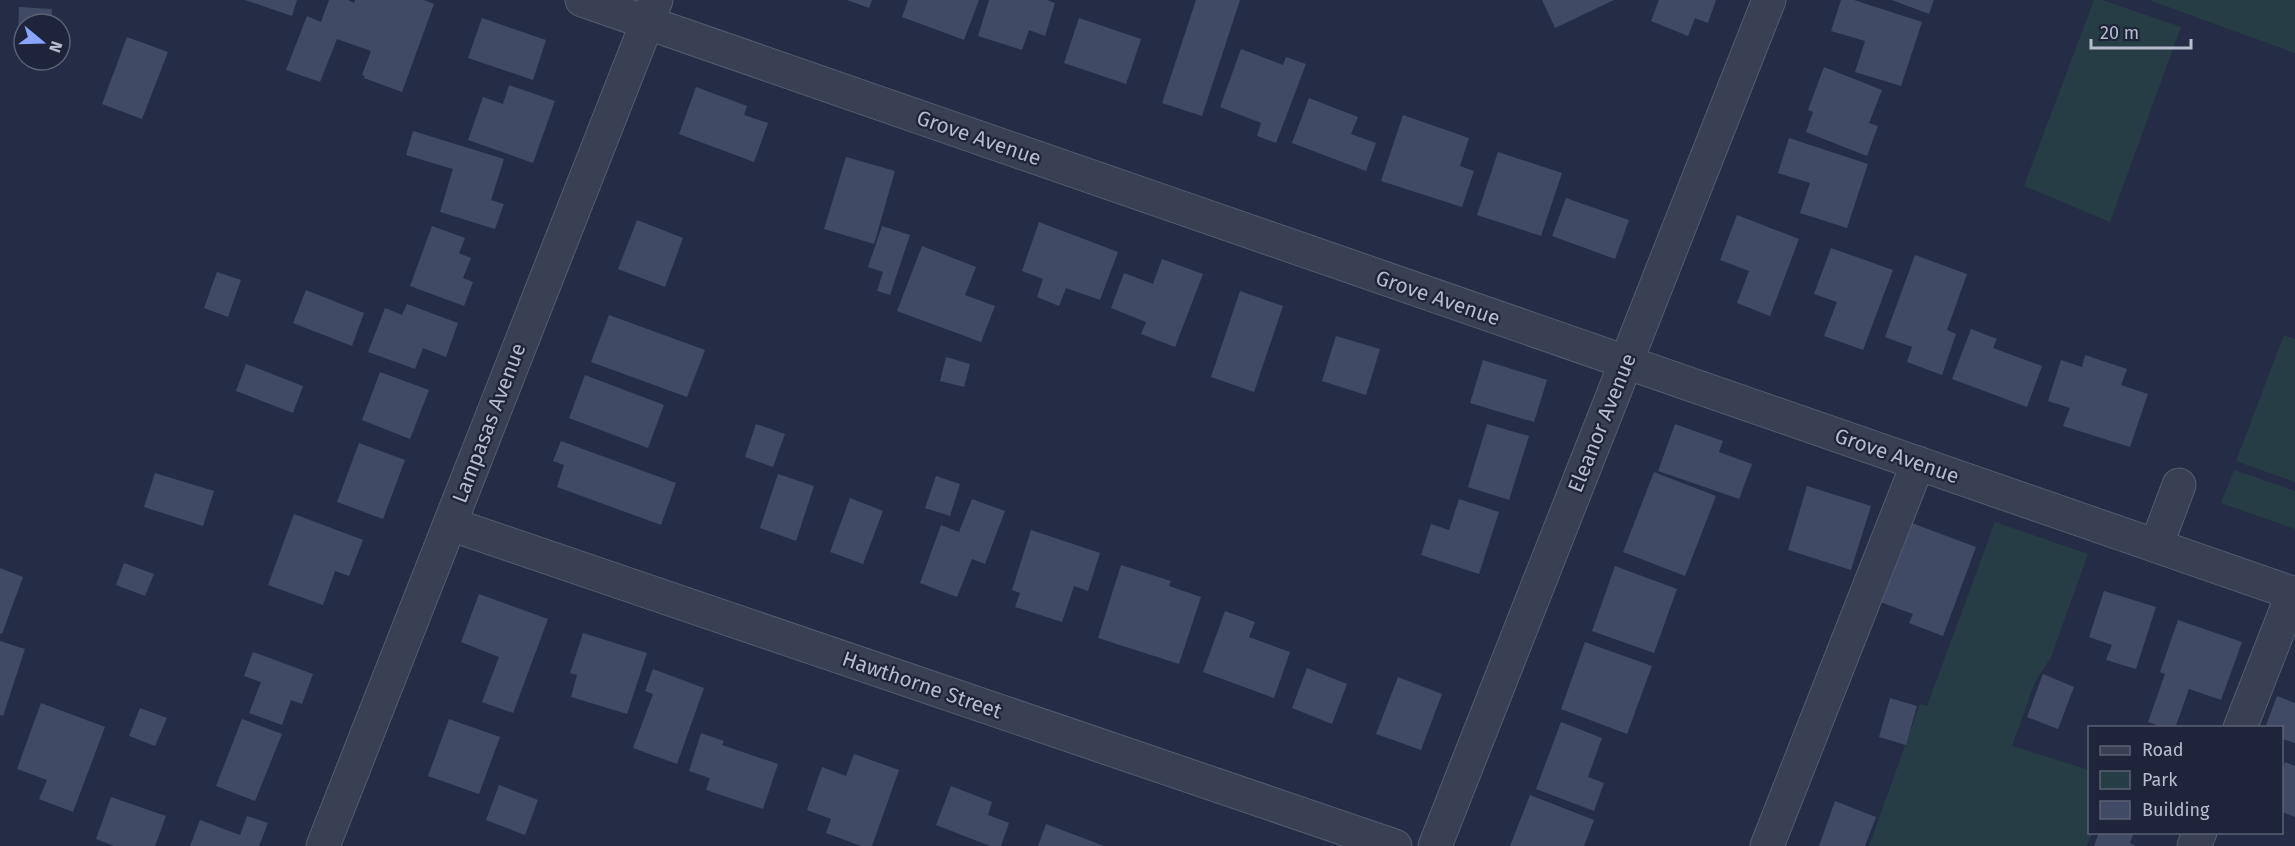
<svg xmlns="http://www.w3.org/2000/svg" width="2295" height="846" font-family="'Fira Sans',sans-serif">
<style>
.green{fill:#273d46}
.building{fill:#414a65}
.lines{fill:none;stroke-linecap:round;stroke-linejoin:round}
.minor-casing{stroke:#555b6f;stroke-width:35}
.minor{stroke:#394054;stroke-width:33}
.labels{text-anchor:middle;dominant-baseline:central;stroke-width:4.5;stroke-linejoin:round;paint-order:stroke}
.street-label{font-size:21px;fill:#b7bcce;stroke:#1e253a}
</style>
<rect width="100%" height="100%" fill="#242d45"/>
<g class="green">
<path d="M2094,0H2102L2181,27L2110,222L2024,186Z"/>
<path d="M2149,0H2295V53Z"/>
<path d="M2284,335L2295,339V482L2236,461Z"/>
<path d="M2234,470L2295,491V529L2221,503Z"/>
<path d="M1995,522L2088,554L2051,657L2035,682L2012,746L2089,770L2090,832L2092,833L2087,846H1869L1920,704L1927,706Z"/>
</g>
<g class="building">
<path d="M245,0H297L292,16Z"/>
<path d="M329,0H348L354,3L355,0H424L434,4L402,92L364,78L365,76L362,75L371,51L337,39L320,82L286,70L307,16L321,22Z"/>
<path d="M847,0H872L869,8Z"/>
<path d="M908,0H979L964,40L902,17Z"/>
<path d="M989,0H1047L1055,3L1045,36L1029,30L1022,50L978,36Z"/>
<path d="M1196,0H1240L1202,116L1162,103Z"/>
<path d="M1542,0H1614L1555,28Z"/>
<path d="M1659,0H1716L1708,23L1695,18L1688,36L1651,21Z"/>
<path d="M1841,0H1854L1922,22L1901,86L1855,72L1865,41L1831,31Z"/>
<path d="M1892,0H1934L1929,14Z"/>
<path d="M19,7L52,9L51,24H24V37L18,36Z"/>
<path d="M482,18L546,40L533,80L468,58Z"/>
<path d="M1079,18L1141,39L1126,84L1064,63Z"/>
<path d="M127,37L168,52L142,119L102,104Z"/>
<path d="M1241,49L1283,65L1286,57L1306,64L1276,143L1257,136L1261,123L1220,107Z"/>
<path d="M1824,67L1882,90L1869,123L1878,126L1867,156L1806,132L1813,112L1808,110Z"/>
<path d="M509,85L555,101L533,163L468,140L483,97L503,104Z"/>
<path d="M696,87L747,106L744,115L768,123L754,162L679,134Z"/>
<path d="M1309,98L1358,117L1351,134L1376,143L1366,171L1292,143Z"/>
<path d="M1403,115L1469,138L1460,166L1474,171L1462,207L1381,181Z"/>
<path d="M413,131L504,159L491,200L504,204L495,229L440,212L453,169L406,155Z"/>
<path d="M1789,138L1868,164L1847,228L1800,213L1810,183L1778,173Z"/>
<path d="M1498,152L1562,173L1541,236L1477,215Z"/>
<path d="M846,157L895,171L874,244L824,229Z"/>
<path d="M1566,198L1629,220L1615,259L1552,236Z"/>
<path d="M1737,215L1799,239L1770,316L1737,303L1749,271L1720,260Z"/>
<path d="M637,220L683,238L665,287L618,269Z"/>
<path d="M1039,222L1118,252L1100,300L1066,288L1059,306L1037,297L1043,279L1022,271Z"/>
<path d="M432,226L465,238L459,253L471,258L463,278L473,282L464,306L410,286Z"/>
<path d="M882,226L910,235L890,295L877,291L883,272L868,267Z"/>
<path d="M922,246L976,267L965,295L995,306L981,342L897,311Z"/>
<path d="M1831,248L1893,270L1863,350L1824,336L1837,302L1814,294Z"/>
<path d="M1915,255L1967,274L1947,330L1956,334L1942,375L1907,362L1912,347L1885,337Z"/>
<path d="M1162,259L1203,274L1175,347L1141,334L1146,322L1111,308L1124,273L1153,284Z"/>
<path d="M217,272L241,280L228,317L204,308Z"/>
<path d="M306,290L364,313L352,346L293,323Z"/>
<path d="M1240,291L1283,306L1254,392L1211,377Z"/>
<path d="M407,304L458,323L446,357L423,348L415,369L368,352L385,308L402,315Z"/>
<path d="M609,315L705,350L687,397L591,362Z"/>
<path d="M1971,329L1997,339L1993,348L2042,366L2027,407L1952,379Z"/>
<path d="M1336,336L1380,349L1366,395L1322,381Z"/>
<path d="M2085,355L2127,369L2121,385L2148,394L2130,447L2063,426L2070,408L2048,401L2061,360L2082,367Z"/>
<path d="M946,357L970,364L964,387L940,381Z"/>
<path d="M1483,360L1547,380L1534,422L1470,403Z"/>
<path d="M246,364L303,386L293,413L236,391Z"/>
<path d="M380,372L429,390L410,439L362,420Z"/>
<path d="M585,375L664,405L648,448L569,418Z"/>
<path d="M756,424L785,434L773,467L745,457Z"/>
<path d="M1487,424L1529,436L1509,500L1468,487Z"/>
<path d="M1675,424L1723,441L1719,452L1752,464L1739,499L1658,471Z"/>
<path d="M561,441L676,483L661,525L557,487L564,465L553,461Z"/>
<path d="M359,443L405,460L383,519L337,502Z"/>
<path d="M1654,472L1716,496L1685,576L1623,552Z"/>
<path d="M155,473L214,491L203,526L144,507Z"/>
<path d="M778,474L814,486L796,541L760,528Z"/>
<path d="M936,476L960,484L950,516L925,508Z"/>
<path d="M1807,486L1871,506L1851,570L1788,550Z"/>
<path d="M850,498L883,511L863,564L830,552Z"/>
<path d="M972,499L1005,511L985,564L972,559L957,597L920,583L941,525L959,532Z"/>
<path d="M1459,499L1499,512L1479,574L1421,555L1431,524L1449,530Z"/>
<path d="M294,514L363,540L349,576L335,571L323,605L268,585Z"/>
<path d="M1909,522L1976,547L1943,636L1909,623L1913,614L1880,602Z"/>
<path d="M1031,530L1100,553L1088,591L1074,586L1062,622L1015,607L1020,593L1012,590Z"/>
<path d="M124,563L154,574L145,596L116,585Z"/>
<path d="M1121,565L1171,581L1169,586L1201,597L1179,664L1098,638Z"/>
<path d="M1615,566L1677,589L1654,653L1592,631Z"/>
<path d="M0,568L23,577L2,634L0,633Z"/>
<path d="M2104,591L2156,607L2136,669L2106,660L2112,645L2089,637Z"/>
<path d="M479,594L548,619L513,713L482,702L499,657L461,642Z"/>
<path d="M1225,611L1255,622L1249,637L1290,652L1274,698L1203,672Z"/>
<path d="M2178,620L2242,642L2221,700L2189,689L2175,728H2164L2148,722L2165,674L2160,672Z"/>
<path d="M583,633L647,653L627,714L571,697L577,675L570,673Z"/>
<path d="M0,641L25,649L3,716L0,715Z"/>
<path d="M1585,642L1652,666L1627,734L1561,709Z"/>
<path d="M253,652L313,674L302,704L291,700L282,725L249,713L261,682L244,676Z"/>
<path d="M1307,668L1347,684L1332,724L1292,708Z"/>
<path d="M653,669L704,688L677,764L633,748L653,694L645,691Z"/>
<path d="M2043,674L2074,687L2058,729L2027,717Z"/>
<path d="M1398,677L1442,694L1421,750L1376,734Z"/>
<path d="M2277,696L2295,703V743L2282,739V728H2265Z"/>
<path d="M1890,698L1917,706L1906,745L1879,737Z"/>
<path d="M41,703L105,727L73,812L39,799L47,780L17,769Z"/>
<path d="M140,708L167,718L155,746L129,736Z"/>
<path d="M242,719L282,734L255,801L216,786Z"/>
<path d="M449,719L500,737L479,794L428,776Z"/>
<path d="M1561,722L1602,738L1588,777L1604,783L1594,811L1536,789Z"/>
<path d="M701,733L724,741L722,745L778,764L763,809L706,790L710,778L689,771Z"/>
<path d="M854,754L899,770L872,846H861L826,833L831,819L807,810L822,767L846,776Z"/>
<path d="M2285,762L2295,766V817L2282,812V772Z"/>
<path d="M499,785L538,800L525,835L486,820Z"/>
<path d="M951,786L992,802L988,815L1009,823L1001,846H990L936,825Z"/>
<path d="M1530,795L1594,820L1584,846H1510Z"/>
<path d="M111,797L166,816L155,846H114L96,839Z"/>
<path d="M1835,801L1876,817L1865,846H1819Z"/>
<path d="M247,816L268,823L259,846H190L200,820L240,835Z"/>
<path d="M1046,824L1104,846H1038Z"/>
<path d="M2099,832H2134L2130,843L2136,846H2094Z"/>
</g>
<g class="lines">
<defs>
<g id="minor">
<path d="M582,0L2295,594"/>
<path d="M450,524L1395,846"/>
<path d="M2156,546L2179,485"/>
<path d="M2240,728L2293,593"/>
<path d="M323,846L656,0"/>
<path d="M1435,846L1769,0"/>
<path d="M1767,846L1918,463"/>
<path d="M2194,846L2200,832"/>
</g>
</defs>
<use href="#minor" class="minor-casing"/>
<use href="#minor" class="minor"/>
</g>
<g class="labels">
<g class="street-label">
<text transform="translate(979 138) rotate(19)">Grove Avenue</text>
<text transform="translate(1438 298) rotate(19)">Grove Avenue</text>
<text transform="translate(489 423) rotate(-69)">Lampasas Avenue</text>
<text transform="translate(1602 423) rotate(-68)">Eleanor Avenue</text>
<text transform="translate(1897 456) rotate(19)">Grove Avenue</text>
<text transform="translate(922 685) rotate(19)">Hawthorne Street</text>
</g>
</g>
<rect x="2088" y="726" width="195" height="108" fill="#1e253a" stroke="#5b6175" stroke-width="1.5"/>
<rect x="2100" y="746" width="30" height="9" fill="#394054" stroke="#5b6175" stroke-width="1.5"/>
<text x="2142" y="756" font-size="18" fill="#b7bcce">Road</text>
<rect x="2100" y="771" width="30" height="18" fill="#273d46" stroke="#5b6175" stroke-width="1.5"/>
<text x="2142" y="786" font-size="18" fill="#b7bcce">Park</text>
<rect x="2100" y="801" width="30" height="18" fill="#414a65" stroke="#5b6175" stroke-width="1.5"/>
<text x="2142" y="816" font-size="18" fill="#b7bcce">Building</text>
<g transform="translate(42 42) rotate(109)"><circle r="28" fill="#1e253a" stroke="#5b6175" stroke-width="1.5"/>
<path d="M0-4.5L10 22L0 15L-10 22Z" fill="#8aa5ff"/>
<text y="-9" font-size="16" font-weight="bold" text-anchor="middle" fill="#b7bcce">N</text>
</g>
<path d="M2091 39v9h100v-9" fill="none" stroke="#b7bcce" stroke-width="3"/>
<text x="2100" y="39" font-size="18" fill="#b7bcce" stroke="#1e253a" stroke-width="4.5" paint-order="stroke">20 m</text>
</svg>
